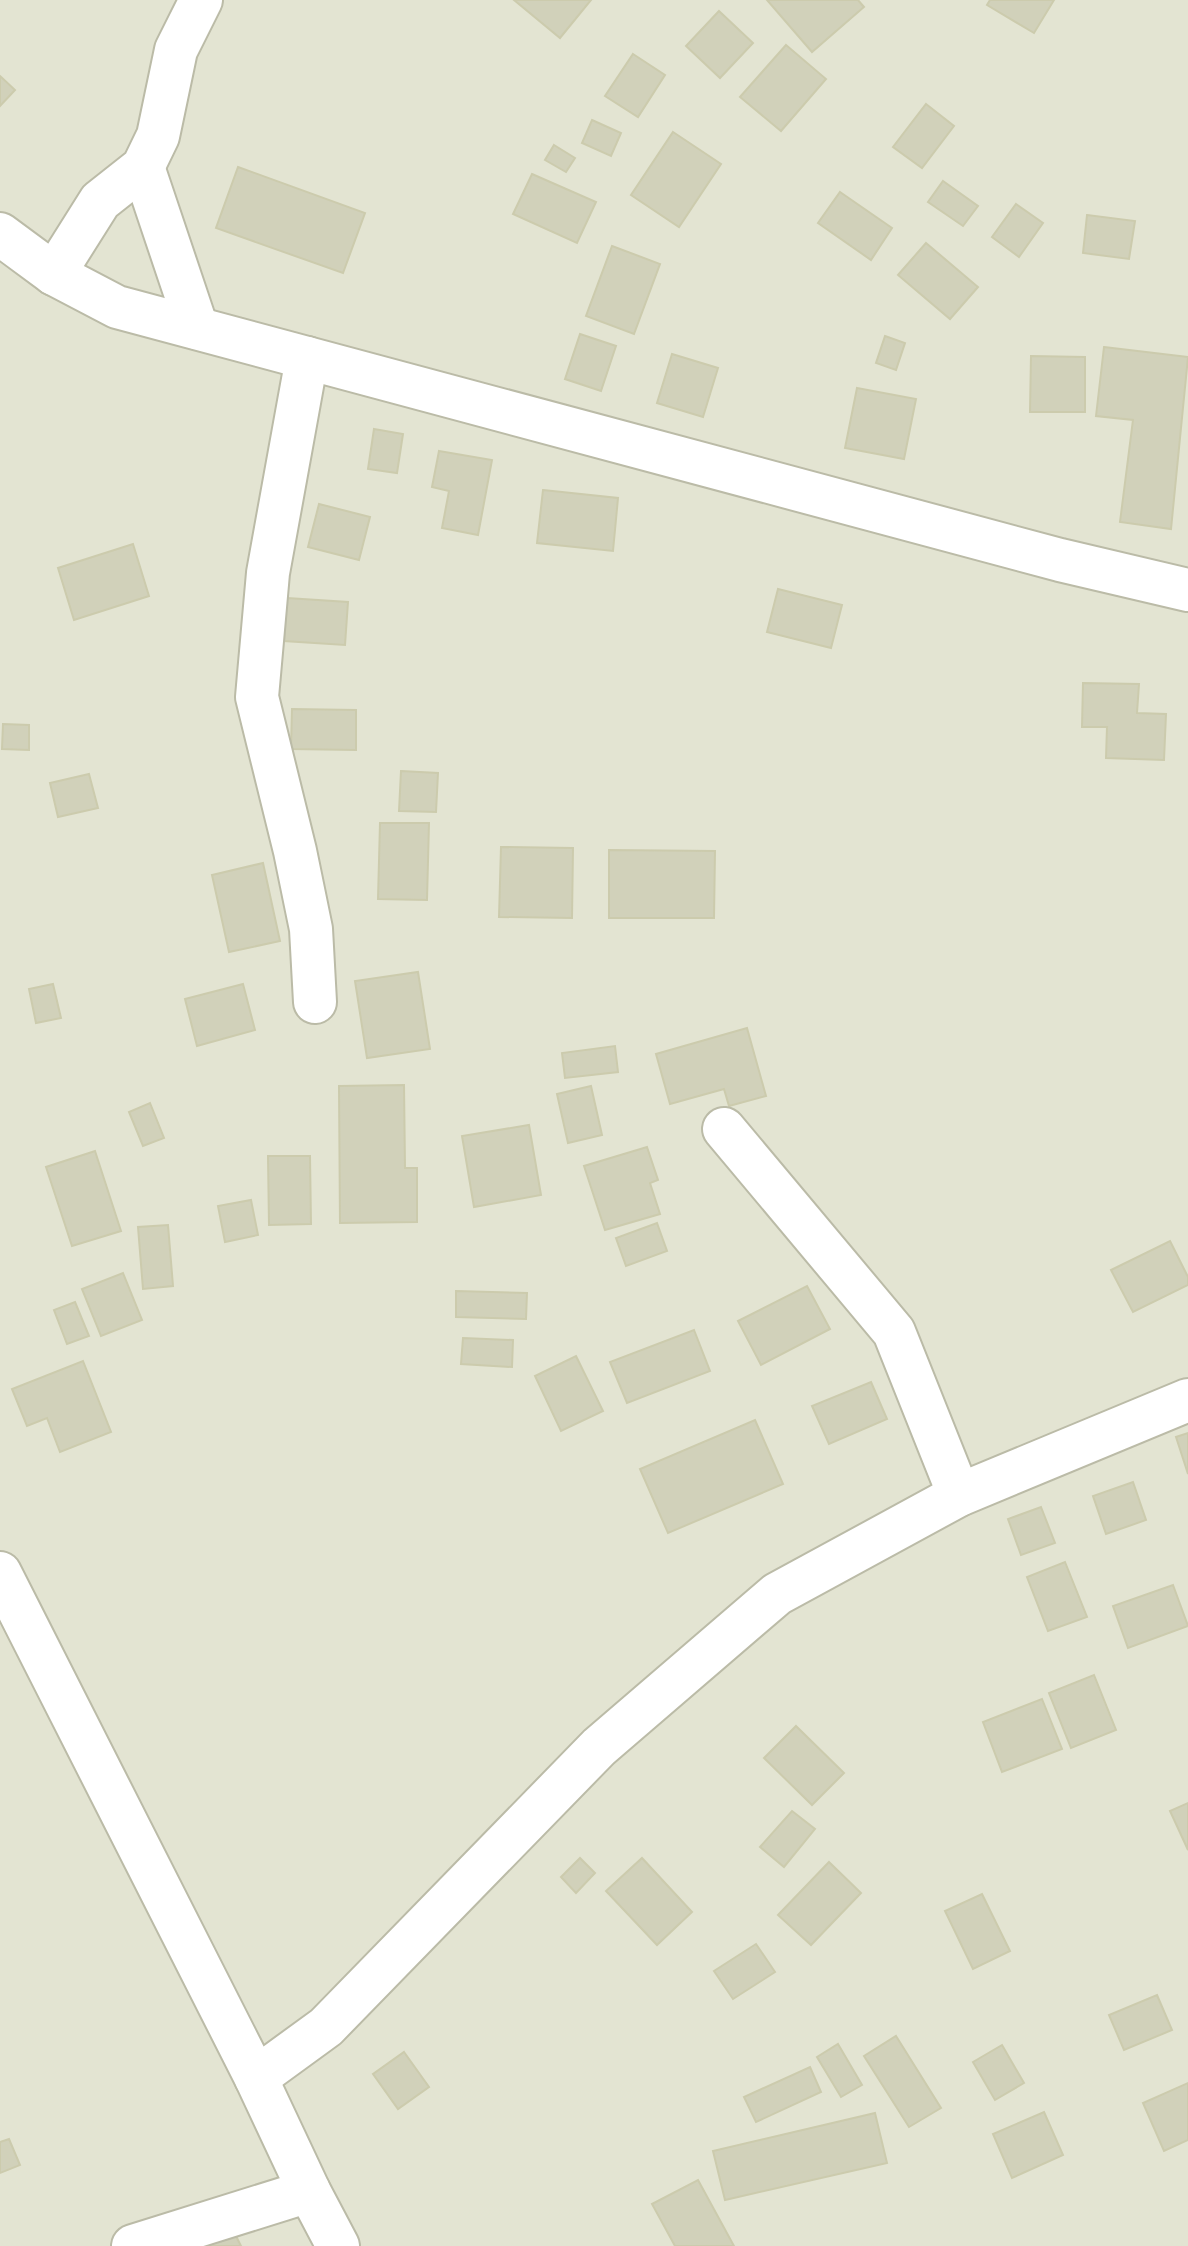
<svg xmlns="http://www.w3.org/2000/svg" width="1188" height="2246" font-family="'Titillium Web',sans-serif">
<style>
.residential{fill:#e3e4d2}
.building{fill:#d1d1ba;stroke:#cccbad;stroke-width:2}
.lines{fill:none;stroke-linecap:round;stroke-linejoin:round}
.minor-casing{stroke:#bbbba7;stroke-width:46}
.minor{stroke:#fff;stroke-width:42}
</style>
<rect width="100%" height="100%" fill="#f0f1e3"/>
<rect class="residential" x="0" y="0" width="1188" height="2246"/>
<g class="building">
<path d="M514,0H591L560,38Z"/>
<path d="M767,0H858L864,7L812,52Z"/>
<path d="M990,0H1054L1034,33L987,5Z"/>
<path d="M719,11L753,43L720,78L686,46Z"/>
<path d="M786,45L826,79L781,131L740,97Z"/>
<path d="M633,54L665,75L638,117L605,96Z"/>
<path d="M0,76L15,90L0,106Z"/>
<path d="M926,104L954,126L922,168L893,147Z"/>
<path d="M592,120L621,133L611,156L582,143Z"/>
<path d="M673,132L721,164L679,227L631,195Z"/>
<path d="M554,145L575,158L566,172L545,160Z"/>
<path d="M238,167L365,213L343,273L216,228Z"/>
<path d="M532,174L596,202L577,243L513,214Z"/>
<path d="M943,181L978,206L963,226L928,202Z"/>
<path d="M840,192L892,228L871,260L818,223Z"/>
<path d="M1016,204L1043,223L1019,257L992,237Z"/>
<path d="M1087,215L1135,221L1129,259L1083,253Z"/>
<path d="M926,243L978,287L950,319L898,275Z"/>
<path d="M612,246L660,264L634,334L586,316Z"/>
<path d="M580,334L616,346L601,391L565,379Z"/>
<path d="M885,336L905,343L896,370L876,363Z"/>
<path d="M1104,347L1188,357L1171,529L1120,522L1133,420L1096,416Z"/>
<path d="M672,354L718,368L703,417L657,403Z"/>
<path d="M1031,356L1085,357V412H1030Z"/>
<path d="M857,388L916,399L904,459L845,448Z"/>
<path d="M374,429L403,434L397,473L368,469Z"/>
<path d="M439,451L492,460L478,535L442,528L449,491L432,487Z"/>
<path d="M543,490L618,498L613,551L537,543Z"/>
<path d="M319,504L370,517L359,560L308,547Z"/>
<path d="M133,544L149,596L74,620L58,568Z"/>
<path d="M778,589L842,605L831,648L767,632Z"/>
<path d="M287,598L348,602L345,645L284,641Z"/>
<path d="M1083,683L1139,684L1137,713L1166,714L1164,760L1106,758L1107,727H1082Z"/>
<path d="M292,709L356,710V750L291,749Z"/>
<path d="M3,724L29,725V750L2,749Z"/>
<path d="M401,771L438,773L436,812L399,811Z"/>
<path d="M89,774L98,808L58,817L50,783Z"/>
<path d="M380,823H429L427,900L378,899Z"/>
<path d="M501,847L573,848L572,918L499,917Z"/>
<path d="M609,850L715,851L714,918H609Z"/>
<path d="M263,863L280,941L229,952L212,875Z"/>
<path d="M418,972L430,1049L367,1058L355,981Z"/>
<path d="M53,984L61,1018L36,1023L29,989Z"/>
<path d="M243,984L255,1030L197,1046L185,999Z"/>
<path d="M747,1028L766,1096L729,1106L724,1089L670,1104L656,1054Z"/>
<path d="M615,1046L618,1072L565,1078L562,1053Z"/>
<path d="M404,1085L405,1168H417V1222L340,1223L339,1086Z"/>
<path d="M591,1086L602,1135L568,1143L557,1094Z"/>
<path d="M150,1103L164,1138L143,1146L129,1112Z"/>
<path d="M529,1125L541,1195L474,1207L462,1136Z"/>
<path d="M647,1147L658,1180L650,1183L660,1214L605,1230L584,1166Z"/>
<path d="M95,1151L121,1231L72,1246L46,1167Z"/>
<path d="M268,1156H310L311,1224L269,1225Z"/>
<path d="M251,1200L258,1235L225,1242L218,1206Z"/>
<path d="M657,1223L667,1251L626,1266L616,1238Z"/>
<path d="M168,1225L173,1286L143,1289L138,1227Z"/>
<path d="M1170,1241L1188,1277V1285L1133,1312L1111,1270Z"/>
<path d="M123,1273L142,1320L101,1336L82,1289Z"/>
<path d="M807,1286L830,1329L761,1365L738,1321Z"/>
<path d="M456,1291L527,1293L526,1319L456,1317Z"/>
<path d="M75,1302L89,1336L67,1344L54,1310Z"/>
<path d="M694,1330L710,1371L627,1403L610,1362Z"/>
<path d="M463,1338L513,1340L512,1367L461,1364Z"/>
<path d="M576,1356L603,1411L561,1431L535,1376Z"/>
<path d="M83,1361L111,1432L60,1452L47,1418L27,1426L12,1389Z"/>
<path d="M871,1382L887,1419L829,1444L812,1406Z"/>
<path d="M755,1420L783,1484L668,1533L640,1469Z"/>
<path d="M1188,1433V1474L1176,1437Z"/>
<path d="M1133,1482L1146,1520L1106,1534L1093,1496Z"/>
<path d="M1041,1507L1055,1543L1021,1555L1008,1519Z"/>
<path d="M1065,1562L1087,1617L1048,1631L1027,1577Z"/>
<path d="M1173,1585L1188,1626L1128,1648L1113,1606Z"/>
<path d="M1094,1675L1116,1730L1071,1748L1049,1693Z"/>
<path d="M1042,1699L1062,1749L1002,1772L983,1722Z"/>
<path d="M796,1726L844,1773L812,1805L764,1758Z"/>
<path d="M1188,1803V1850L1170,1811Z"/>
<path d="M792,1811L815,1829L784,1867L760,1847Z"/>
<path d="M580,1858L595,1873L576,1893L561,1877Z"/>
<path d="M642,1858L692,1912L657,1945L606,1891Z"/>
<path d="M829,1862L861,1893L811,1945L778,1915Z"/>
<path d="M982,1894L1010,1951L973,1969L945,1911Z"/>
<path d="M756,1944L775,1972L733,1999L714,1971Z"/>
<path d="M1157,1995L1172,2030L1124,2050L1109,2015Z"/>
<path d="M896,2036L941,2108L909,2127L864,2056Z"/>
<path d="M838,2044L862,2085L841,2097L817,2057Z"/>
<path d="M1002,2045L1024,2083L995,2100L973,2062Z"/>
<path d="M404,2052L429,2087L398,2109L373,2074Z"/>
<path d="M810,2067L821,2092L756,2122L744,2097Z"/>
<path d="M1188,2083V2140L1164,2151L1143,2103Z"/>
<path d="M1044,2112L1063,2155L1012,2178L993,2134Z"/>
<path d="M875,2113L887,2163L725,2200L713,2151Z"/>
<path d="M9,2139L20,2165L0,2173V2142Z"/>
<path d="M698,2180L734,2246H675L652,2204Z"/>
<path d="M233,2230L241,2246H199Z"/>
</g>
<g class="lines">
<defs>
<g id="minor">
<path d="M143,167L197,328"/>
<path d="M0,234L54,274L117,307L1060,560L1188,590"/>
<path d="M54,274L100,201L143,167L158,136L176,50L201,0"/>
<path d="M307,358L268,573L257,697L295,851L311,929L315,1002"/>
<path d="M724,1129L894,1332L959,1495"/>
<path d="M0,1573L256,2078L309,2191L338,2246"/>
<path d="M256,2078L326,2027L599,1747L777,1594L959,1495L1188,1400"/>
<path d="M133,2246L309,2191"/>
</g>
</defs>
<use href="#minor" class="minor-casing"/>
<use href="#minor" class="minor"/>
</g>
</svg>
